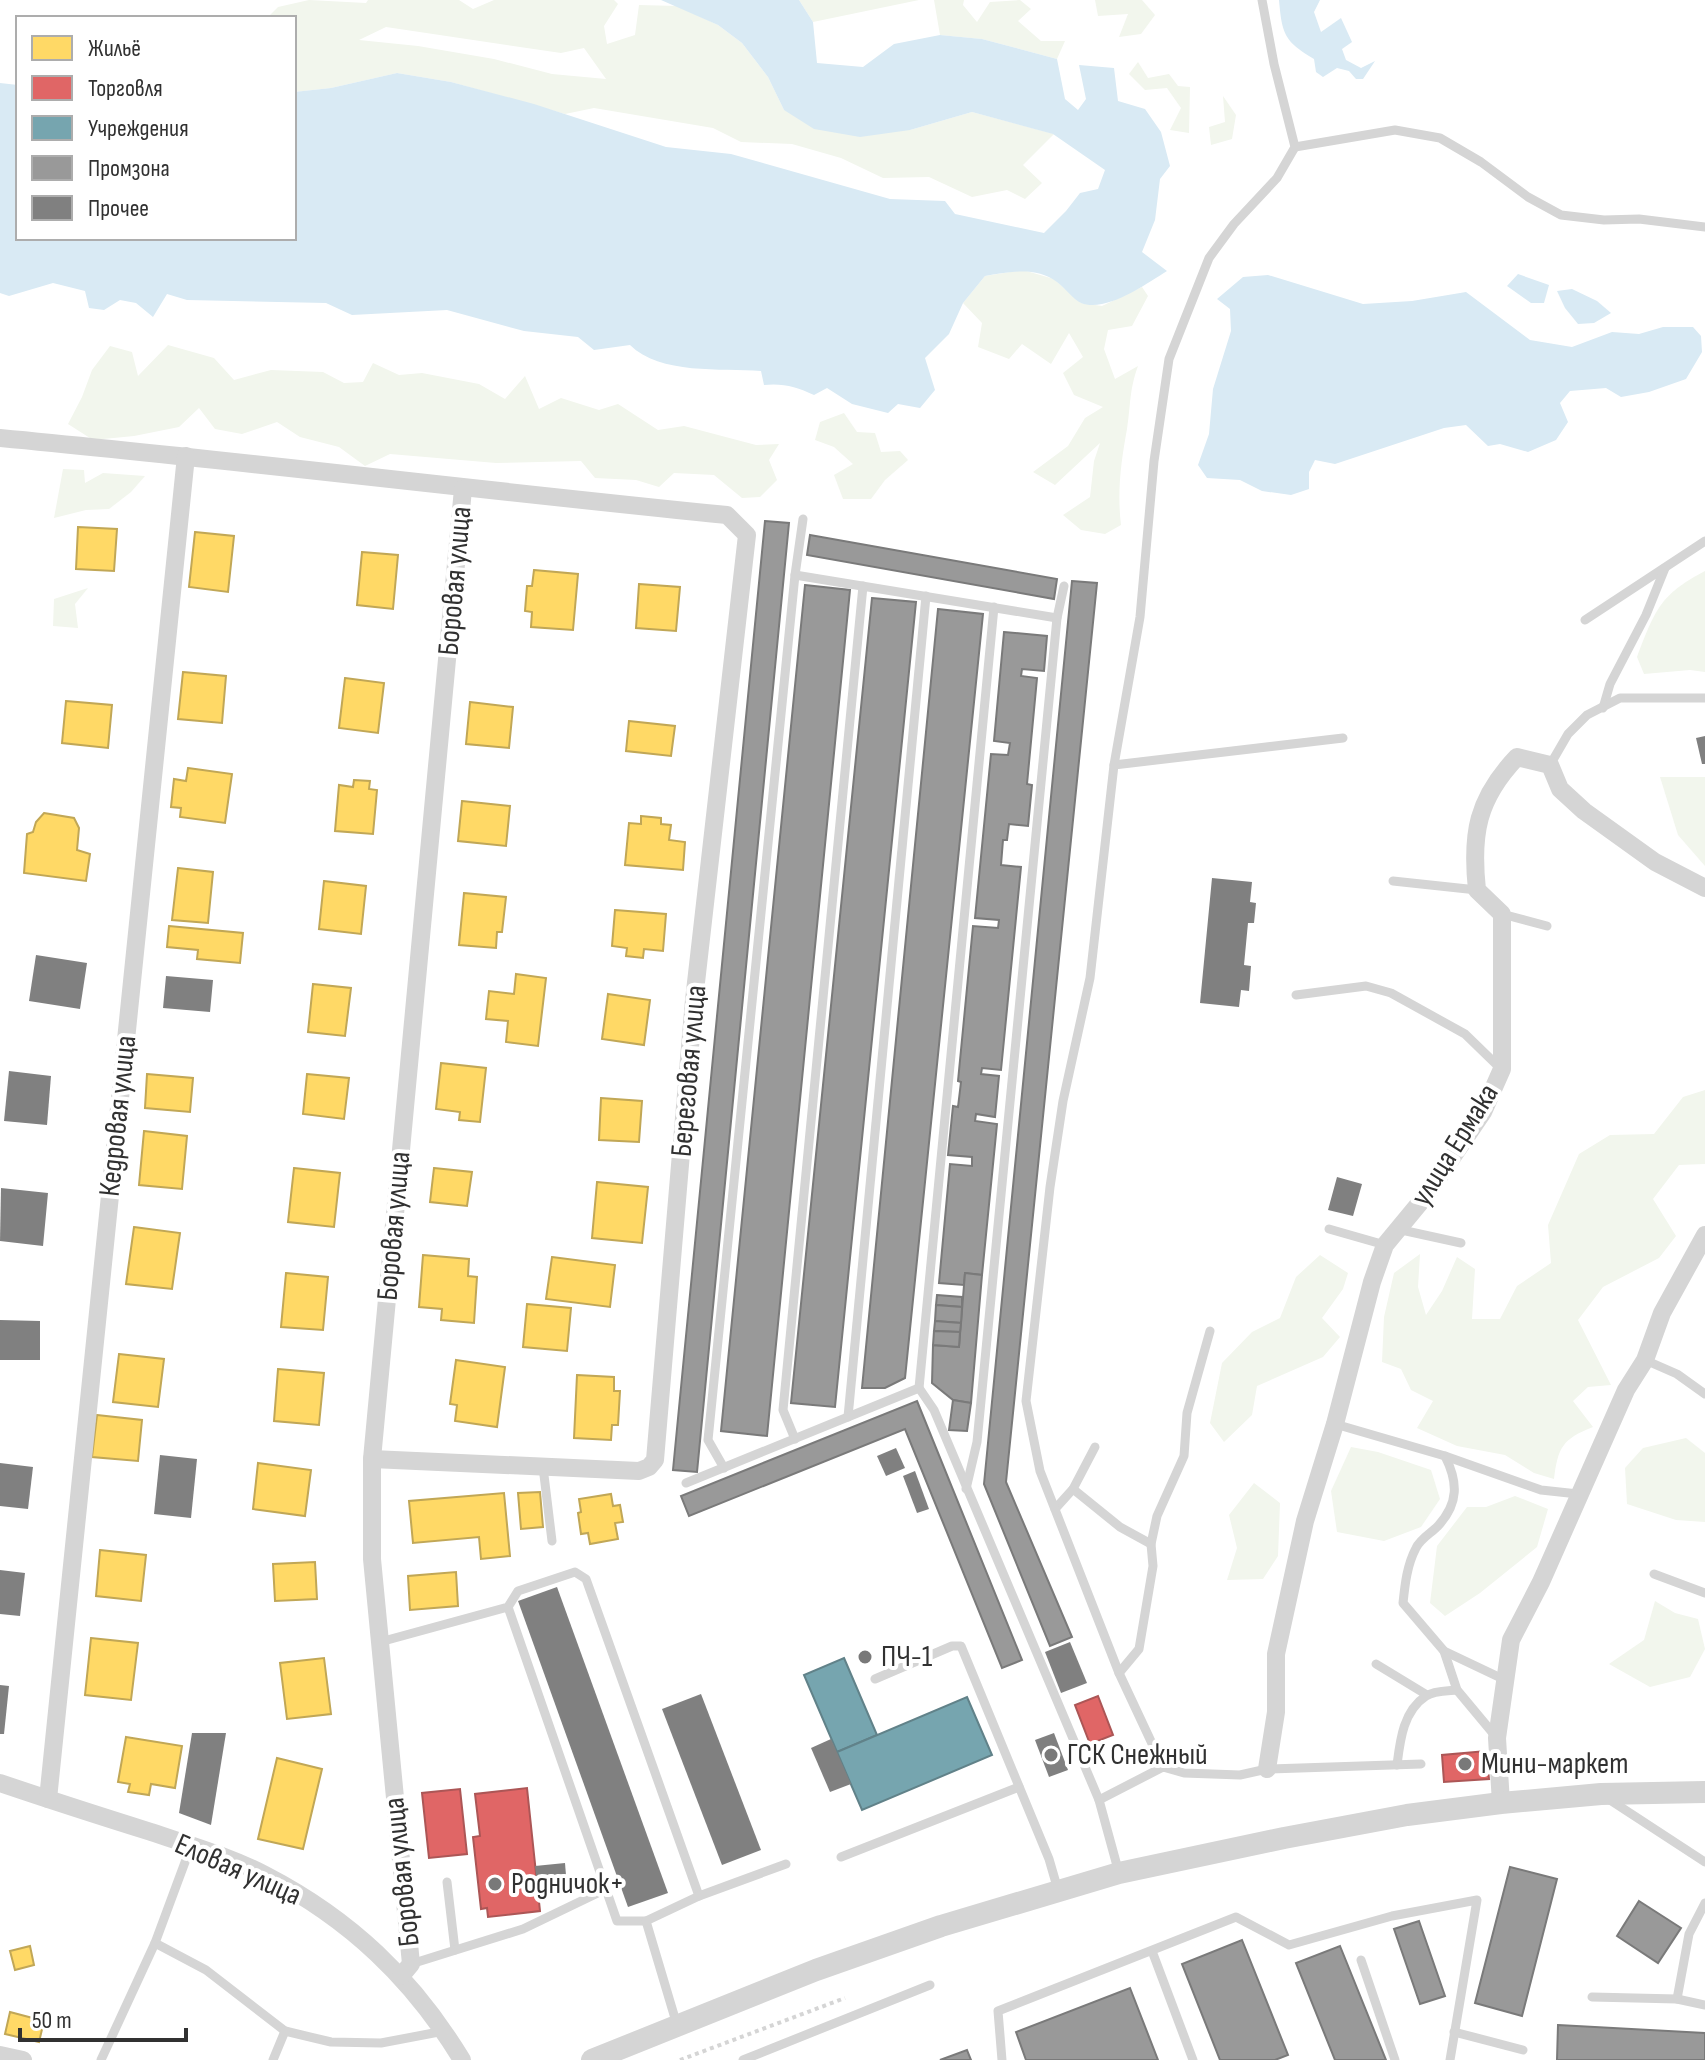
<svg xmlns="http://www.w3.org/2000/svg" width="1705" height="2060" font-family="'Sofia Sans Condensed',sans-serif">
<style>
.green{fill:#f2f6ed;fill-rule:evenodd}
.water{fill:#d9eaf4}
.homes{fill:#ffd966;stroke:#c1a756;stroke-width:2}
.shops{fill:#e06666;stroke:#ac5656;stroke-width:2}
.public{fill:#76a5af;stroke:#618289;stroke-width:2}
.industry{fill:#999;stroke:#7a7a7a;stroke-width:2}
.building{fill:#808080}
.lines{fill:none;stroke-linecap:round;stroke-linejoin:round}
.path{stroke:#d5d5d5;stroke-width:4;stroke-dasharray:4 4;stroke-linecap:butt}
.service{stroke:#d5d5d5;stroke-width:9}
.minor{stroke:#d5d5d5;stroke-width:18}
.tertiary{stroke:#d5d5d5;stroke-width:22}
.poi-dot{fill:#797979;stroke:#fff;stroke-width:3}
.labels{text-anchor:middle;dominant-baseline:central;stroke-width:8;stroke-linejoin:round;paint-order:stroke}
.street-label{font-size:30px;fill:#313131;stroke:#fff}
.poi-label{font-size:30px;fill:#313131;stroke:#fff;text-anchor:start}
</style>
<rect width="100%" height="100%" fill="#fff"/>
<g class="green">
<path d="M309,0L366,3L368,0H459L473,9L494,0H614L618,4L604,26L607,44L635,35L639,5L678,6L718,25L742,43L768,77L784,110L910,130L972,112L1054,134L1023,165L1042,183L1025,199L1007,190L972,197L929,177L883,178L841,158L792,144L741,142L713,128L594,108L565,114L451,82L397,73L331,88L294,92V18H267L278,7ZM386,27L561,53L584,48L606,79L552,74L494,59L418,46L359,40Z"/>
<path d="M799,0H919L813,22Z"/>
<path d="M934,0H964L963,5L977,22L990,2L1020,0L1031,9L1018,21L1041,41H1065L1057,59L982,39L940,35Z"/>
<path d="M1095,0H1142L1155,15L1141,34L1119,37L1128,14L1098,16Z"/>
<path d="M1138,62L1148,78L1169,74L1178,86L1190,87L1189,133L1170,130L1181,108L1167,88L1145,90L1129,74Z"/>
<path d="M1223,96L1236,115L1232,139L1211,145L1209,127L1225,122Z"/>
<path d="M1023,270L1054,279L1081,303L1102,306L1142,287L1148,296L1132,326L1108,330L1104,349L1115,379L1138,366C1129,391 1131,404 1127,429C1121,462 1117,491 1121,525L1105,534L1081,530L1063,515L1090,497L1094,461L1100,443L1055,485L1033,472L1068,446L1085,418L1103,407L1074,395L1063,373L1083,357L1069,333L1051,364L1022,344L1009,359L978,347L982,323L963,303L985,276Z"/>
<path d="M168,345L214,358L234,380L271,370L323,372L344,383L363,382L373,363L399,375L422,373L479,384L505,399L525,376L539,409L561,398L599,410L618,404L658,430L684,426L756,445L779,444L769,460L777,480L760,497L742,498L714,475L674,473L659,487L636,480L595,478L581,461L496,463L390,454L365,466L339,447L300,437L277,422L242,434L215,429L199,408L179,427L134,436L93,440L68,424L82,397L92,370L110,346L132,352L138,376Z"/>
<path d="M844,413L857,432L875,433L881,452L900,451L908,460L885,480L871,499H843L834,475L853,464L834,447L815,440L820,422Z"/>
<path d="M63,469L84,470L85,483L103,473L145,476L131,492L109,509L86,510L54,518Z"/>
<path d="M1705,571V672L1690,670L1644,674L1637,657C1655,611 1659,595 1705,571Z"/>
<path d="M88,588L75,604L78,628L53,626L54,599Z"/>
<path d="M1660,777H1705V866L1678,835Z"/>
<path d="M1705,1090V1164L1679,1165L1653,1199L1676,1236L1659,1258L1603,1287L1578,1320L1611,1385L1588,1387L1573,1401L1593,1427C1562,1439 1558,1448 1554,1479L1534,1473L1505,1455L1457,1446L1417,1428L1433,1401L1411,1390L1401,1369L1382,1362L1384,1317L1394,1273L1420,1254L1418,1287L1426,1315L1442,1291L1457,1257L1475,1269L1472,1319H1500L1517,1286L1551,1263L1548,1225L1579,1154L1610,1135L1654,1134L1683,1097Z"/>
<path d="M1320,1255L1348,1273L1343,1289L1322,1318L1340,1337L1323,1357L1257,1386L1252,1415L1224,1442L1210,1423L1222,1363L1252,1332L1280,1318L1296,1277Z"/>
<path d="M1686,1438L1705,1453V1522L1676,1520L1627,1504L1625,1468L1643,1448Z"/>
<path d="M1351,1447L1378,1452L1431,1470L1440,1499L1421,1527L1384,1541L1337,1532L1331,1491Z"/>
<path d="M1254,1483L1280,1503L1278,1556L1263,1579L1227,1580L1237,1548L1229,1515Z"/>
<path d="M1515,1496L1548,1509L1537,1547L1480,1593L1445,1616L1430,1603L1437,1546L1467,1507H1486Z"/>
<path d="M1655,1601L1675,1613L1698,1619L1705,1649L1690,1677L1650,1687L1609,1664L1644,1640Z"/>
</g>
<g class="water">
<path d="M661,0H799L813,22L817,63L863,67L894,44L940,35L982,39L1057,59L1065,99L1078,110L1086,99L1079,65L1114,68L1118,101L1145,109L1161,132L1170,166L1160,179L1155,220L1142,252L1167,271C1146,284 1106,313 1081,303C1073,299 1065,288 1057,282C1036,266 1009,272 985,276L963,303L949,334L925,358L935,390L920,408L898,404L888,413L852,404L827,388L814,395C797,387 783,383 764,385L761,371C721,368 660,375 630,345L594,350L578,337L524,331L447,310L352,315L326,303L187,300L167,294L153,317L136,303L120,300L104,310L89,308L85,291L53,283L9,296L0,293V83L18,85V238H294V92L331,88L397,73L451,82L534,104L666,147L731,154L890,199L945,201L955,214L1044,233L1066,211L1080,193L1098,189L1105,170L1053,134L972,112L910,130L860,137L814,129L784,110L768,77L742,43L718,25Z"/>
<path d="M1279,0H1320L1314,12L1321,32L1341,18L1352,42L1342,49L1346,60L1361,68L1375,61L1363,79H1356L1349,71L1337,68L1323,77L1316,72L1314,59C1284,41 1282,34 1279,0Z"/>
<path d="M1518,274L1549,285L1544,303H1531L1507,286Z"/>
<path d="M1268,275L1363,304L1412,301L1466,292L1530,340L1572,347L1612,332L1639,334L1663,327H1693L1701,336L1702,352L1686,379L1649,392L1621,397L1606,388L1570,391L1560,403L1568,422L1556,440L1528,452L1500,444L1488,446L1466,425L1444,428L1335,464L1315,460L1309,472V489L1291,495L1262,491L1240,480L1207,478L1198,465L1209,434L1213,389L1231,331L1230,309L1217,299L1243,277Z"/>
<path d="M1572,289L1597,301L1611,313L1594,323L1578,324L1565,308L1557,291Z"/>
</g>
<g class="homes">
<path d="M78,527L117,529L114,571L76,569Z"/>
<path d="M195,532L234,536L228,592L189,587Z"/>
<path d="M362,552L398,555L393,609L357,605Z"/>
<path d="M534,570L578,574L573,630L531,627L532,612L525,611L527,586H532Z"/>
<path d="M639,584L680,587L676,631L636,628Z"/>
<path d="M183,672L226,676L222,723L178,719Z"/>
<path d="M345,678L384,683L378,733L339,728Z"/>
<path d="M66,701L112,705L108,748L62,743Z"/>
<path d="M470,702L513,707L509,748L466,744Z"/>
<path d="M629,721L675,726L671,756L626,751Z"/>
<path d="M188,768L232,774L225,823L180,817L181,808L171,807L174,779L186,781Z"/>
<path d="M354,780L370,781L369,789L377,790L373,834L335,831L339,785L353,787Z"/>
<path d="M462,801L510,806L506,846L458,841Z"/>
<path d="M44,813L74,818L79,828L77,850L90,854L86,881L24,873L27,834L33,832L36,822Z"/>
<path d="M641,816L661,818V824L671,825L669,840L685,842L683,870L625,865L629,823L641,824Z"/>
<path d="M178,868L213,872L208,923L172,920Z"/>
<path d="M324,881L366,886L361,934L319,929Z"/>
<path d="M464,893L506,897L502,932H497L496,948L459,945Z"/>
<path d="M615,910L666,914L663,951L644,949L643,958L626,956L627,948L612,946Z"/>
<path d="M169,926L243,933L240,963L197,959L198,950L167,947Z"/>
<path d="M516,974L546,978L538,1046L506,1042L508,1021L486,1019L489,991L514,994Z"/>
<path d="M313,984L351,988L345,1036L308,1032Z"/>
<path d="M608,994L650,1000L644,1045L602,1039Z"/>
<path d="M441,1063L486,1068L480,1122L459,1120L460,1112L436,1109Z"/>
<path d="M147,1074L193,1078L190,1112L145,1108Z"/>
<path d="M307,1074L349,1078L344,1119L303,1114Z"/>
<path d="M601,1098L642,1101L639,1142L599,1140Z"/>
<path d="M144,1131L187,1136L182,1189L139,1185Z"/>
<path d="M294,1168L340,1173L334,1227L288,1222Z"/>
<path d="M434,1168L472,1172L467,1206L430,1202Z"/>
<path d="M597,1182L648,1187L642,1243L592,1238Z"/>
<path d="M134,1227L180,1233L172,1289L126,1284Z"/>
<path d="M423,1255L469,1259L468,1276L477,1277L474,1323L441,1320L442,1309L419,1307Z"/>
<path d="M552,1257L615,1265L610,1307L546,1299Z"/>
<path d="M286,1273L328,1277L323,1330L281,1327Z"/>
<path d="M527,1304L571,1308L567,1351L523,1347Z"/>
<path d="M119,1354L164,1359L158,1407L113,1402Z"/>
<path d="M456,1360L505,1367L497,1427L455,1421L457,1405L450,1404Z"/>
<path d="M278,1369L324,1373L319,1425L274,1421Z"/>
<path d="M577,1375L614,1377V1391H620L618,1425H612L611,1440L574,1438Z"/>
<path d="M97,1415L142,1420L138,1461L92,1457Z"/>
<path d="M258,1463L311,1470L305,1516L253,1509Z"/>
<path d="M540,1492L543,1527L521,1529L518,1493Z"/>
<path d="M504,1493L510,1556L481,1559L479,1537L413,1543L409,1501Z"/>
<path d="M611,1494L613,1506L620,1505L623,1522L615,1523L618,1539L590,1544L588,1533L581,1534L578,1513L581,1512L579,1499Z"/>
<path d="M100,1550L146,1555L141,1601L96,1596Z"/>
<path d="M315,1562L317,1599L275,1601L273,1564Z"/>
<path d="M456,1572L458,1606L410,1610L408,1576Z"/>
<path d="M91,1638L138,1643L131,1700L85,1695Z"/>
<path d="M324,1658L331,1714L287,1719L280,1663Z"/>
<path d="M126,1737L182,1746L175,1788L151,1784L149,1795L128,1792L130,1784L118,1782Z"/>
<path d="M277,1758L322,1769L303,1849L258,1839Z"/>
<path d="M30,1946L34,1965L15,1970L10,1951Z"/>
<path d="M10,2012L44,2021L39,2042L5,2034Z"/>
</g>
<g class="shops">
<path d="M1098,1696L1113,1735L1090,1744L1075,1705Z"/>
<path d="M1486,1751L1489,1779L1444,1782L1442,1755Z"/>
<path d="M527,1788L540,1911L488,1917L487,1908L481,1909L473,1837L480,1836L475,1794Z"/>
<path d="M460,1789L467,1854L429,1858L422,1793Z"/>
</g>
<g class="public">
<path d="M844,1658L877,1735L837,1752L804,1675Z"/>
<path d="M967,1697L992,1755L862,1810L837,1752Z"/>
</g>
<g class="industry">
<path d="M765,521L789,523L697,1472L673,1470Z"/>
<path d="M810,535L1057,579L1054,599L807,555Z"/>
<path d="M1072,581L1097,583L1006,1482L1072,1637L1050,1646L984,1484Z"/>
<path d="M805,585L850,590L767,1436L721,1431Z"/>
<path d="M872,598L916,602L835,1407L791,1403Z"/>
<path d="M938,609L983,614L905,1378L885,1388H862Z"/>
<path d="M1004,632L1047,636L1044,671L1022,669L1021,676L1037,678L1027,784L1032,785L1028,826L1009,824L1007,840H1003L1001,865L1021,867L1001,1070L982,1068L981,1074L999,1076L995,1117L976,1114L975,1121L997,1124L982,1275L965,1273L964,1285L939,1283L950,1164L972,1166V1157L948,1155L953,1106L958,1107L961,1082L958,1081L973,926L998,928L999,920L975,918L991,754L1008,755L1010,743L994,741Z"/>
<path d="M965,1273L982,1275L971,1403L953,1400L932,1383L933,1345L959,1347Z"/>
<path d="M937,1295L962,1297V1307L936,1305Z"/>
<path d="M936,1305L962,1307L961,1323L935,1321Z"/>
<path d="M935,1321L961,1323L960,1332L934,1331Z"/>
<path d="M934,1331L960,1332L959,1347L933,1345Z"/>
<path d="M953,1400L971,1403L967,1431L949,1430Z"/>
<path d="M917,1401L1022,1660L1002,1668L905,1429L689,1516L681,1496Z"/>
<path d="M1510,1867L1557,1879L1522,2016L1475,2003Z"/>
<path d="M1639,1901L1681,1928L1658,1963L1617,1936Z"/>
<path d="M1419,1921L1445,1996L1420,2004L1394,1929Z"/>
<path d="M1242,1940L1288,2055L1275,2060H1220L1182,1964Z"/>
<path d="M1340,1946L1386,2060H1335L1296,1963Z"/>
<path d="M1130,1988L1158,2060H1026L1016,2032Z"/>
<path d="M1558,2025L1705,2033V2060H1557Z"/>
<path d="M967,2050L971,2060H940Z"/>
</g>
<g class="building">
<path d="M1705,736V764H1702L1696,738Z"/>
<path d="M1212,878L1252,882L1250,902L1256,903L1254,923H1248L1244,965L1251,966L1249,991L1241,990L1239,1007L1200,1003Z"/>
<path d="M36,955L87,963L80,1009L29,1001Z"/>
<path d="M166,976L213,980L210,1012L163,1008Z"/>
<path d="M9,1071L51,1076L47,1125L4,1121Z"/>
<path d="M1337,1177L1362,1184L1353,1216L1328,1210Z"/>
<path d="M1,1188L48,1193L43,1246L0,1241Z"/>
<path d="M0,1320L40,1321V1360H0Z"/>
<path d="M896,1448L905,1468L886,1476L877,1456Z"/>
<path d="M160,1455L197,1459L191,1518L154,1514Z"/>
<path d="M0,1463L33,1467L28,1509L0,1506Z"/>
<path d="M915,1471L929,1509L917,1513L903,1476Z"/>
<path d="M0,1570L25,1573L20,1616L0,1614Z"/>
<path d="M557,1587L668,1893L628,1907L518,1601Z"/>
<path d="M1070,1642L1087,1683L1061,1693L1045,1652Z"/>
<path d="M0,1685L9,1686L4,1734H0Z"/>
<path d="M701,1694L761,1850L722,1865L662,1709Z"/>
<path d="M192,1733H226L211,1825L179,1813Z"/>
<path d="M1054,1733L1068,1770L1049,1777L1035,1740Z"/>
<path d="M831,1739L851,1784L830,1792L811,1748Z"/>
<path d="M565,1863L567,1888L538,1891L535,1866Z"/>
</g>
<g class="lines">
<path class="path" d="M680,2060L845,1998"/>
<g class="service">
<path d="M1295,147L1395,130L1440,138L1481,162L1528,197L1561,215L1604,220L1639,219L1705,227"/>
<path d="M795,575L1057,618"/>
<path d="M1585,620L1705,541"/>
<path d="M1603,708L1610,684L1646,615L1665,568"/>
<path d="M1114,765L1343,738"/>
<path d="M1550,765L1568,734L1587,715L1620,698H1705"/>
<path d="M1393,881L1477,890"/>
<path d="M1502,914L1547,926"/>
<path d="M1296,995L1366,986L1391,993L1465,1034L1499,1067"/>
<path d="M1329,1229L1385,1245"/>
<path d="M1397,1229L1461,1243"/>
<path d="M1645,1360L1677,1374L1705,1394"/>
<path d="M919,1388L994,607"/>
<path d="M848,1417L926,596"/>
<path d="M1335,1424L1445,1456L1541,1490L1578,1494"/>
<path d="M795,1439L783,1410L863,586"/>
<path d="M1445,1456C1458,1482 1459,1503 1438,1526C1431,1533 1420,1539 1416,1548C1407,1565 1405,1584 1403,1603L1444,1651L1503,1679"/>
<path d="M543,1467L552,1541"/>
<path d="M724,1468L708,1440L795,575L803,519"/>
<path d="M686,1483L919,1388L934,1410L1099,1800L1119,1873"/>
<path d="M966,1489L977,1442L1057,618L1064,586"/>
<path d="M1073,1489L1120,1527L1151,1544"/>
<path d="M1055,1509L1073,1489L1095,1447"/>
<path d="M1654,1574L1705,1593"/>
<path d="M508,1607L617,1921H646"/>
<path d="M380,1642L508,1607L518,1591L575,1572L586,1579L699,1896"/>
<path d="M1444,1651L1457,1690L1497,1738"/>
<path d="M1376,1664L1427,1695"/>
<path d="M1119,1673L1139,1649L1153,1566L1151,1544L1157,1516L1184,1456L1187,1413L1210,1331"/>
<path d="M875,1679L952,1646H961L1049,1859L1058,1890"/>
<path d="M1397,1765C1400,1741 1403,1711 1426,1696C1433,1691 1448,1691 1457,1690"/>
<path d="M1163,1767L1119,1673L1040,1471L1026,1401L1050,1187L1063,1101L1090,978L1114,765L1140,617L1154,461L1169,359L1209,258L1234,224L1277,178L1295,147L1274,64L1262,0"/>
<path d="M1099,1800L1163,1767L1184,1773L1240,1775L1267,1769L1421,1764"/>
<path d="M1610,1800L1705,1862"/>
<path d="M841,1857L1019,1787"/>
<path d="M447,1882L455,1950"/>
<path d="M155,1943L206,1970L285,2031L331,2042L381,2043L444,2031"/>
<path d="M1152,1951L1193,2060"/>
<path d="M1361,1960L1395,2060"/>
<path d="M411,1964L523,1929L604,1890"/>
<path d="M1592,1997L1677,1999L1705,2005"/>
<path d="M1677,1999L1689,1934L1705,1903"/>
<path d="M677,2025L646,1921L699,1896L786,1864"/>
<path d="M1454,2032L1523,2050"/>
<path d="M101,2060L155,1943L191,1846"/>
<path d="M273,2060L285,2031"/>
<path d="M743,2060L930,1985"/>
<path d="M1002,2060L998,2011L1236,1917L1289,1945L1392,1916L1477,1900L1450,2060"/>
</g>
<g class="minor">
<path d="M0,438C243,461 485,491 727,515L747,535L694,1000L655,1460L649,1467L639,1471L372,1459"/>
<path d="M1267,1769L1276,1712V1654L1305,1521L1335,1424L1372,1282L1385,1245L1428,1193L1483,1112L1502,1069V914L1477,890C1471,834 1477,799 1517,757L1550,765L1560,789L1584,811L1655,862L1705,888"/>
<path d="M0,1783C50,1800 100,1816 151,1832C189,1845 229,1856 265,1875C350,1919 413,1979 462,2060"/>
<path d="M48,1799L186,456"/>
<path d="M1501,1803L1497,1738L1511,1640L1541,1582L1626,1390L1645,1360L1662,1313L1705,1235"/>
<path d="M401,1976L411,1964L372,1559V1459L463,489"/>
<path d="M0,2055L23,2060"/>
</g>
<path class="tertiary" d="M592,2060L816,1970L941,1926L1119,1873L1284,1838L1407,1815L1501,1803L1601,1794L1705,1792"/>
</g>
<g class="poi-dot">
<circle cx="865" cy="1657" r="8"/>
<circle cx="1051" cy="1755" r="8"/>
<circle cx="1465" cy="1764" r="8"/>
<circle cx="495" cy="1884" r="8"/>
</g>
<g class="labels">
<g class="street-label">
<text transform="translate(455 581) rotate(-85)">Боровая улица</text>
<text transform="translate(689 1071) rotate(-85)">Береговая улица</text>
<text transform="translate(118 1116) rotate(-84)">Кедровая улица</text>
<text transform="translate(1455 1145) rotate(-58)">улица Ермака</text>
<text transform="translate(394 1226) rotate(-85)">Боровая улица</text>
<text transform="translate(238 1870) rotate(24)">Еловая улица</text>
<text transform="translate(402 1872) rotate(-96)">Боровая улица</text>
</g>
<g class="poi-label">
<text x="881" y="1657">ПЧ-1</text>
<text x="1067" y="1755">ГСК Снежный</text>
<text x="1481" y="1764">Мини-маркет</text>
<text x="511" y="1884">Родничок+</text>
</g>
</g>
<rect x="16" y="16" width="280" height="224" fill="#ffffff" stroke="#adadad" stroke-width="2"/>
<rect x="32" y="36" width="40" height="24" fill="#ffd966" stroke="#adadad" stroke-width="2"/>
<text x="88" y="56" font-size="24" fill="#313131">Жильё</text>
<rect x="32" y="76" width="40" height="24" fill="#e06666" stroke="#adadad" stroke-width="2"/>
<text x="88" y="96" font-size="24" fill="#313131">Торговля</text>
<rect x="32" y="116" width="40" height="24" fill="#76a5af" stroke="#adadad" stroke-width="2"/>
<text x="88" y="136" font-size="24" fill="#313131">Учреждения</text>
<rect x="32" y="156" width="40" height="24" fill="#999999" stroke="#adadad" stroke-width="2"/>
<text x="88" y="176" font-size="24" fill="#313131">Промзона</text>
<rect x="32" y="196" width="40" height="24" fill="#808080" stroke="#adadad" stroke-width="2"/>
<text x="88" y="216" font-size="24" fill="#313131">Прочее</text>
<path d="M20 2028v12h166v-12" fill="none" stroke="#313131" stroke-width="4"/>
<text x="32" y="2028" font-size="24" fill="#313131" stroke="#ffffff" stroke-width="6" paint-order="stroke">50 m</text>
</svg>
